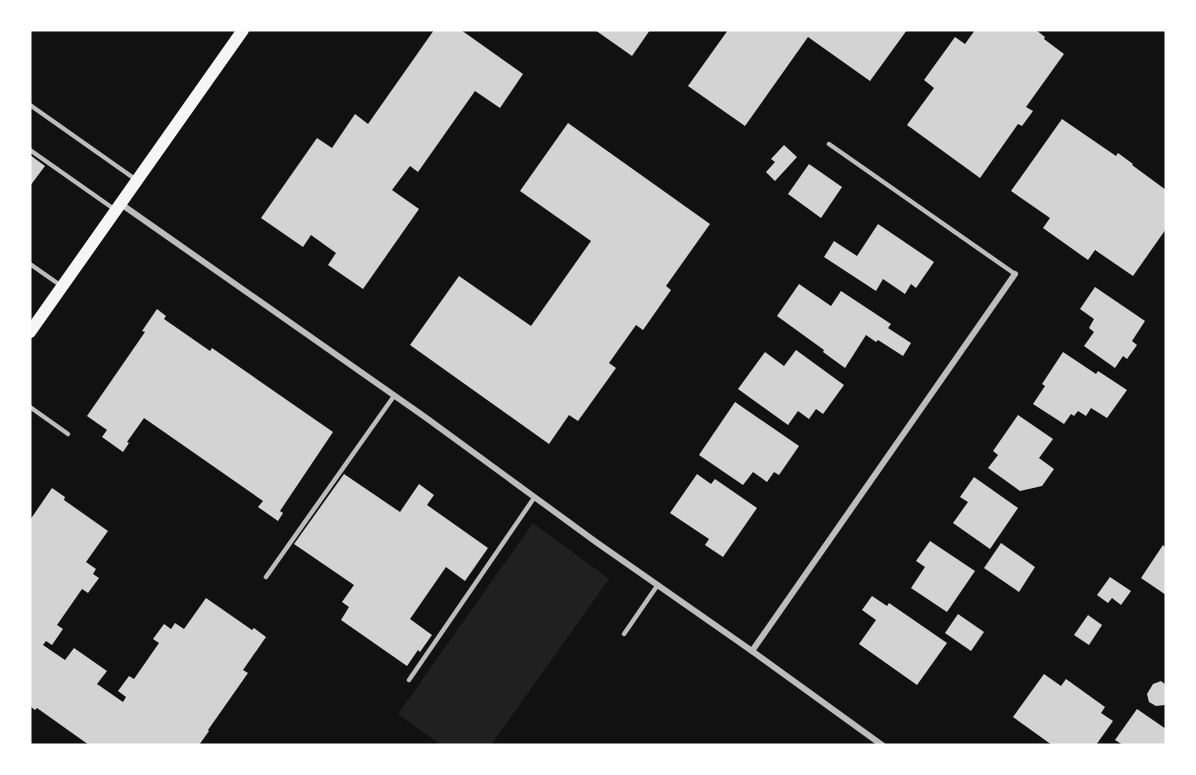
<svg xmlns="http://www.w3.org/2000/svg" width="1196" height="775" font-family="Helvetica,sans-serif">
<style>
.green{fill:#202020}
.building{fill:#d3d3d3}
.lines{fill:none;stroke-linecap:round;stroke-linejoin:round}
.service{stroke:#bcbcbc;stroke-width:4.5}
.minor{stroke:#bcbcbc;stroke-width:6}
.secondary{stroke:#f5f5f5;stroke-width:12}
</style>
<rect width="100%" height="100%" fill="#111"/>
<path class="green" d="M533,523L609,579L491,745H441L398,714Z"/>
<g class="building">
<path d="M434,30H461L523,74L500,108L475,91L418,172L410,166L392,190L419,209L363,289L328,265L336,253L311,235L303,247L261,218L317,138L332,148L355,114L368,124Z"/>
<path d="M595,30H650L632,56Z"/>
<path d="M728,30H907L870,81L808,37L745,126L688,86Z"/>
<path d="M975,30H1036L1045,37L1044,39L1064,54L1026,107L1033,111L1022,126L1018,124L980,178L907,125L934,88L924,80L955,37L965,44Z"/>
<path d="M1062,119L1116,156L1118,153L1133,164L1132,165L1166,190V229L1133,276L1095,250L1088,260L1043,228L1050,218L1011,191Z"/>
<path d="M568,123L710,224L666,286L671,290L643,330L636,325L609,363L616,368L578,421L569,415L549,444L410,345L459,276L531,326L591,241L520,191Z"/>
<path d="M784,145L797,157L775,181L766,172L775,162L771,159Z"/>
<path d="M30,155L45,166L30,186Z"/>
<path d="M809,164L842,187L821,218L788,194Z"/>
<path d="M878,224L934,262L916,288L911,284L905,294L883,279L876,291L824,257L834,241L857,256Z"/>
<path d="M799,284L831,306L841,291L891,324L888,328L911,343L903,356L878,340L876,342L866,335L845,368L823,352L824,350L777,316Z"/>
<path d="M1095,287L1145,321L1132,341L1137,345L1127,359L1123,356L1115,368L1084,346L1094,332L1089,328L1094,319L1080,309Z"/>
<path d="M157,309L166,316L164,319L210,351L212,348L333,432L280,511L283,513L278,521L258,507L263,501L144,418L127,442L129,443L123,452L102,437L107,430L87,416L145,332L142,331Z"/>
<path d="M796,350L844,385L823,414L816,409L809,419L798,411L788,425L738,389L765,352L784,366Z"/>
<path d="M1063,352L1096,374L1098,371L1127,390L1107,418L1091,408L1086,416L1078,411L1074,416L1071,414L1064,424L1033,404L1045,386L1042,384Z"/>
<path d="M735,402L799,446L779,475L774,472L767,482L753,472L743,485L699,455Z"/>
<path d="M1018,415L1053,439L1039,458L1054,469L1042,486L1020,491L988,468L998,455L993,451Z"/>
<path d="M344,474L400,512L419,484L434,495L427,505L488,548L465,581L446,567L410,619L432,635L420,652L418,650L407,666L341,620L349,607L342,602L354,585L294,544Z"/>
<path d="M697,474L711,484L715,479L757,508L723,557L705,545L709,539L670,513Z"/>
<path d="M974,477L1018,508L990,549L953,523L968,502L960,497Z"/>
<path d="M52,488L65,497L64,500L108,531L86,562L96,569L93,574L99,578L88,593L82,589L57,625L63,629L52,645L46,641L43,645L65,660L74,648L107,671L97,684L123,702L126,697L118,691L129,676L134,679L159,643L153,639L164,624L171,629L175,623L184,629L206,598L252,630L254,628L266,637L243,670L248,673L208,730L209,731L199,745H89L37,708L35,710L30,706V520Z"/>
<path d="M930,541L975,571L947,612L911,588L925,567L916,561Z"/>
<path d="M1001,543L1035,567L1019,592L984,568Z"/>
<path d="M1163,545L1166,548V595L1141,578Z"/>
<path d="M1110,577L1131,591L1121,605L1112,598L1108,603L1097,595Z"/>
<path d="M872,596L887,606L889,603L947,643L917,685L859,644L876,620L862,610Z"/>
<path d="M958,614L984,632L971,651L945,633Z"/>
<path d="M1088,615L1102,625L1089,645L1074,635Z"/>
<path d="M1044,674L1061,686L1066,679L1105,707L1101,713L1113,721L1096,745H1052L1013,717Z"/>
<path d="M1161,681L1166,685V702L1165,705L1156,706L1149,702L1147,694L1153,684Z"/>
<path d="M1137,709L1166,729V745H1123L1115,740Z"/>
</g>
<g class="lines">
<g class="service">
<path d="M30,105L135,179"/>
<path d="M829,144L1015,274"/>
<path d="M30,150L114,209"/>
<path d="M30,264L60,285"/>
<path d="M30,407L68,434"/>
<path d="M266,577L394,396"/>
<path d="M624,634L657,586"/>
<path d="M409,680L534,498"/>
</g>
<g class="minor">
<path d="M121,204L425,417L596,542L752,651L882,745"/>
<path d="M752,651L1015,274"/>
</g>
<path class="secondary" d="M30,332L243,30"/>
</g>
<rect width="1196" height="775" fill="none" stroke="#ffffff" stroke-width="63"/>
</svg>
